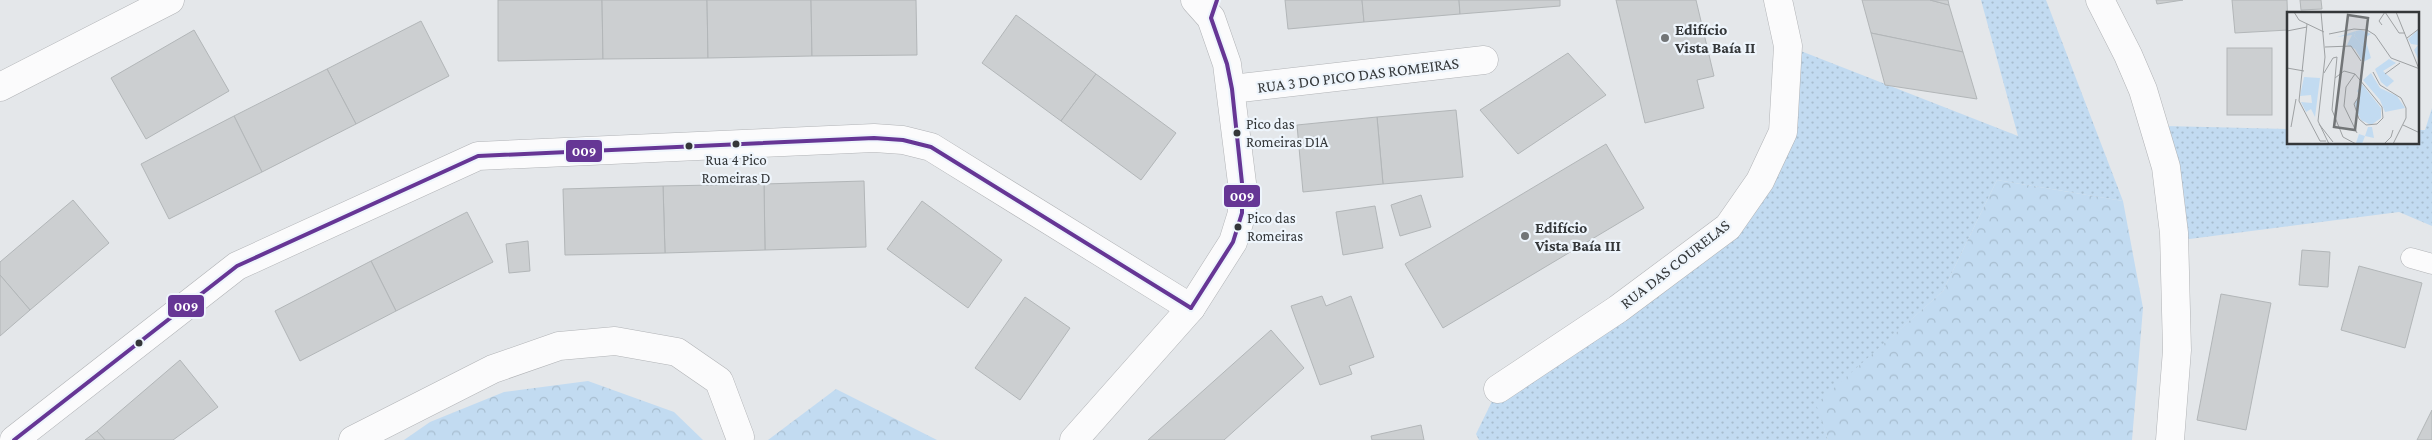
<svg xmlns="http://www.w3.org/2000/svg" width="2432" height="440" font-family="'Crimson Pro',serif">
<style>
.grass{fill:url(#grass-dots)}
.forest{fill:url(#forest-crowns)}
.building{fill:#cccfd1;stroke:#b2b6b8}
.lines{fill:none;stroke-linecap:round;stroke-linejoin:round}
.lane-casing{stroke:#b1b3b6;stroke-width:21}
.street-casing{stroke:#b1b3b6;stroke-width:29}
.secondary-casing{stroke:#b1b3b6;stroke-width:29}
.lane{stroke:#fbfbfc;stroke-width:20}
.street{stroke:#fbfbfc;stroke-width:28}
.secondary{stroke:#fbfbfc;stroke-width:28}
.bus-1-casing{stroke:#eef5fc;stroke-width:8}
.bus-1{stroke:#663695;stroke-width:4}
.poi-dot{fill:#727577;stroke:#eef5fc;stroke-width:2}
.bus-dot{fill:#343739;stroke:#eef5fc;stroke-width:2}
.labels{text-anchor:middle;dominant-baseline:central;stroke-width:4.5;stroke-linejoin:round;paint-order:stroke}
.bus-label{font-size:15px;fill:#343739;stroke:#eef5fc;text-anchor:start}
.poi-label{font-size:16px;font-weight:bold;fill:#343739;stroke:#eef5fc;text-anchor:start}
.street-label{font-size:16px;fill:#343739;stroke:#eef5fc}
.inset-road{fill:none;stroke:#9ea1a3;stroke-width:1}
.view{fill:#727577;fill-opacity:0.15;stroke:#727577;stroke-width:2.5}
.inset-edge{fill:none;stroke:#343739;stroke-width:2.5}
.line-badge{stroke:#eef5fc;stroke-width:2}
.badge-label{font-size:14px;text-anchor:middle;font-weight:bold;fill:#fff}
</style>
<defs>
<pattern id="grass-dots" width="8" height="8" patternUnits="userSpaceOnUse" patternTransform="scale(1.25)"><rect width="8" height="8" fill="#c2dbf1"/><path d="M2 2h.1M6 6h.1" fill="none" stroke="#a7bdcf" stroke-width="1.8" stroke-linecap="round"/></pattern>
<pattern id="forest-crowns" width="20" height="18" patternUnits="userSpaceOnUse" patternTransform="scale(1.25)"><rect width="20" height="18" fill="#c2dbf1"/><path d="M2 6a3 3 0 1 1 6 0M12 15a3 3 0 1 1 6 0" fill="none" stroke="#a7bdcf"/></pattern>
</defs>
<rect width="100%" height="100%" fill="#e4e7ea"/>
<g class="grass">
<path d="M1981,0H2046L2123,201L1997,180L1943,291L1817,404L1828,440H1479L1476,434L1498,389L1618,309L1760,181L1788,46L2018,136Z"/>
<path d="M2432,108V226L2399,212L2174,241L2165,126L2288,129V144H2418V130H2425Z"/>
</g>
<g class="forest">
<path d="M1997,180L2123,201L2143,308L2132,440H1828L1816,404L1943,291Z"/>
<path d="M588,381L674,412L703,440H404L430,422L504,392Z"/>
<path d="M836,389L937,440H768Z"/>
</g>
<g class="building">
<path d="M498,0H602L603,59L498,61Z"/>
<path d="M602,0H707L708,58L603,59Z"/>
<path d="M707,0H811L812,56L708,58Z"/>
<path d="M811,0H916L917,55L812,56Z"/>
<path d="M1285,0H1362L1364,22L1288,29Z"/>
<path d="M1362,0H1459L1460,14L1364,22Z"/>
<path d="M1459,0H1560V6L1460,14Z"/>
<path d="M1616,0H1696L1714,76L1697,80L1704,108L1645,123Z"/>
<path d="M1862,0H1930L1949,5L1963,52L1871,33Z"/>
<path d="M1930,0H1948L1949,5Z"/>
<path d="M2156,0H2183L2157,4Z"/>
<path d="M2232,0H2287L2288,30L2235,33Z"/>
<path d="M2300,0H2321L2322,9L2301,10Z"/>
<path d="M1016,15L1096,74L1061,121L982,63Z"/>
<path d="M421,21L449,76L356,124L327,69Z"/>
<path d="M194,30L229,91L146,139L111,78Z"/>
<path d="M1871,33L1963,52L1977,99L1885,85Z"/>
<rect x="2227" y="48" width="45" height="67"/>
<path d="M1568,53L1606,95L1518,154L1480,110Z"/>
<path d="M327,69L356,124L262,172L234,116Z"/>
<path d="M1096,74L1176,133L1141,180L1061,121Z"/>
<path d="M1456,110L1463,177L1383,184L1377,117Z"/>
<path d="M234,116L262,172L169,219L141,164Z"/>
<path d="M1377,117L1383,184L1303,192L1297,125Z"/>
<path d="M1606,144L1644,208L1443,328L1405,264Z"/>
<path d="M864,181L866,247L765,250L764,184Z"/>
<path d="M764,184L765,250L665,253L663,186Z"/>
<path d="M663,186L665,253L565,255L563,189Z"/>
<path d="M1421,195L1431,227L1400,236L1391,205Z"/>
<path d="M73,200L109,243L30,310L0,275V262Z"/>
<path d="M922,201L1002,260L968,308L887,249Z"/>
<path d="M1375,206L1383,248L1343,255L1336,212Z"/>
<path d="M467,212L493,262L396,311L371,261Z"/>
<path d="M528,241L530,271L509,273L506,244Z"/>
<path d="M2302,250L2330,252L2328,287L2299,285Z"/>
<path d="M371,261L396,311L300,361L275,311Z"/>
<path d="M2359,266L2422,283L2405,348L2341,330Z"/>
<path d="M0,275L30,310L0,336Z"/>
<path d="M2221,294L2271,303L2246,430L2197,420Z"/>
<path d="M1322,296L1326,306L1351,296L1374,357L1349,366L1352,374L1320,385L1291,306Z"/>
<path d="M1025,297L1070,328L1020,400L975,368Z"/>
<path d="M1271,330L1304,368L1224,440H1148Z"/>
<path d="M180,360L218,407L173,440H105L97,431Z"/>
<path d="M2432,410V440H2417Z"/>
<path d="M1421,425L1424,440H1372L1371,436Z"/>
<path d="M97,431L105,440H85Z"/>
</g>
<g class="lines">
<defs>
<path id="lane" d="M2411,258L2432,264"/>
<g id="street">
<path d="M0,87L170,0"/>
<path d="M1232,89L1484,60"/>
<path d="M1498,389L1618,309L1728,227L1760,181L1783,132L1788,46L1778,0"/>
<path d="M14,440L237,266L478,156L874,138L903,140L931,147L1191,308"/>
<path d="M353,440L493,369L559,346L615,341L677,352L719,381L740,437"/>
<path d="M1074,440L1191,308L1233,242L1242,213V183L1227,64L1211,18L1195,0"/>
</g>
<path id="secondary" d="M2100,0L2128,55L2143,90L2166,167L2174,233L2177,350L2170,440"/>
</defs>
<use href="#lane" class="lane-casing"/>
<use href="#street" class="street-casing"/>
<use href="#secondary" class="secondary-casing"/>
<use href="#lane" class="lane"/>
<use href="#street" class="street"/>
<use href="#secondary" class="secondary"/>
<defs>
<g id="bus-1">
<path d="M1191,308L1233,242L1242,213V183L1232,89L1227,64L1211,18L1217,0"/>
<path d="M14,440L237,266L478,156L874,138L903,140L931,147L1191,308"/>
</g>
</defs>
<use href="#bus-1" class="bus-1-casing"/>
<use href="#bus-1" class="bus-1"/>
</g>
<g class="poi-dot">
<circle cx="1665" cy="38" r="5"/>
<circle cx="1525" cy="236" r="5"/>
</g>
<g class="bus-dot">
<circle cx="1237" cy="133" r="4.5"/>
<circle cx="736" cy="144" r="4.5"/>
<circle cx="689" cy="146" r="4.5"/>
<circle cx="1238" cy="227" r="4.5"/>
<circle cx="139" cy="343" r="4.5"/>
</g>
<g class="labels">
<g class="bus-label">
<text x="1246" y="124">Pico das<tspan x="1246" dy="18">Romeiras D1A</tspan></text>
<text x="736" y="160" text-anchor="middle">Rua 4 Pico<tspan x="736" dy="18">Romeiras D</tspan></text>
<text x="1247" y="218">Pico das<tspan x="1247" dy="18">Romeiras</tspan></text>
</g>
<g class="poi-label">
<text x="1675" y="29">Edifício<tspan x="1675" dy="18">Vista Baía II</tspan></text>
<text x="1535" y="227">Edifício<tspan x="1535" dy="18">Vista Baía III</tspan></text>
</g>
<g class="street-label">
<text transform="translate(1358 75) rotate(-7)">RUA 3 DO PICO DAS ROMEIRAS</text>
<text transform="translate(1675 264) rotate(-38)">RUA DAS COURELAS</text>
</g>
</g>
<g transform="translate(2287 12)">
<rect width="132" height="132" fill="#e4e7ea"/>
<path d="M132,17L131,42L132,49L127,38L131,33L124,32L121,27ZM69,19L67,24L76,34L80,33L84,46L76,50L68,37L60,33L65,23L50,25ZM102,47L109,51L96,59L107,69L100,75L94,70L88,57ZM17,65L33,66L28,105L24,97L19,100L14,90L25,91L24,83L13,84ZM81,115H85L87,126L78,124L75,132L69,131L72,122L78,124Z" fill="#c2dbf1"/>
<path d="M74,18L84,22L79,25L80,33L76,34L67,24L69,19ZM84,61L93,76L110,84L118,96L98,100L93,88L76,68ZM75,72L94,96V106L84,113L74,108L69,98L68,90L73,84L70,79Z" fill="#c2dbf1"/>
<path class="inset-road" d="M7,0L12,8L37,20M34,0L38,45L31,109L42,132M98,0L112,21H118M109,0L132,57M20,12L12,89L33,129H39M95,13L92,9L98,0M0,19L20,15M42,22L67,17L80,18L88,23L104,46L133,57M120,26L133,16M38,35L64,34L74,49M0,56L17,59M86,60L93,73L114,86L119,96V106L106,132M37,61L46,46L50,45L45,98L56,125L69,132M68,62L59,75L57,94L70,121M98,62L113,51M48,66L57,59L68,62L95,95L96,106L90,112L79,113L72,107L67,92L72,84M32,112L46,130M116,113L133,121M4,115L9,87M97,132L104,125L106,118"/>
<path class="view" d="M61,3L81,6L68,118L47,115Z"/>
<rect width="132" height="132" class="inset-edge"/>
</g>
<g class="line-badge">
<rect x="565" y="139" width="38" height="24" rx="5" fill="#663695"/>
<rect x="1223" y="184" width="38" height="24" rx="5" fill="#663695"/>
<rect x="167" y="294" width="38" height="24" rx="5" fill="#663695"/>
</g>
<g class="badge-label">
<text x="584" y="156">009</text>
<text x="1242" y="201">009</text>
<text x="186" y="311">009</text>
</g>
</svg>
